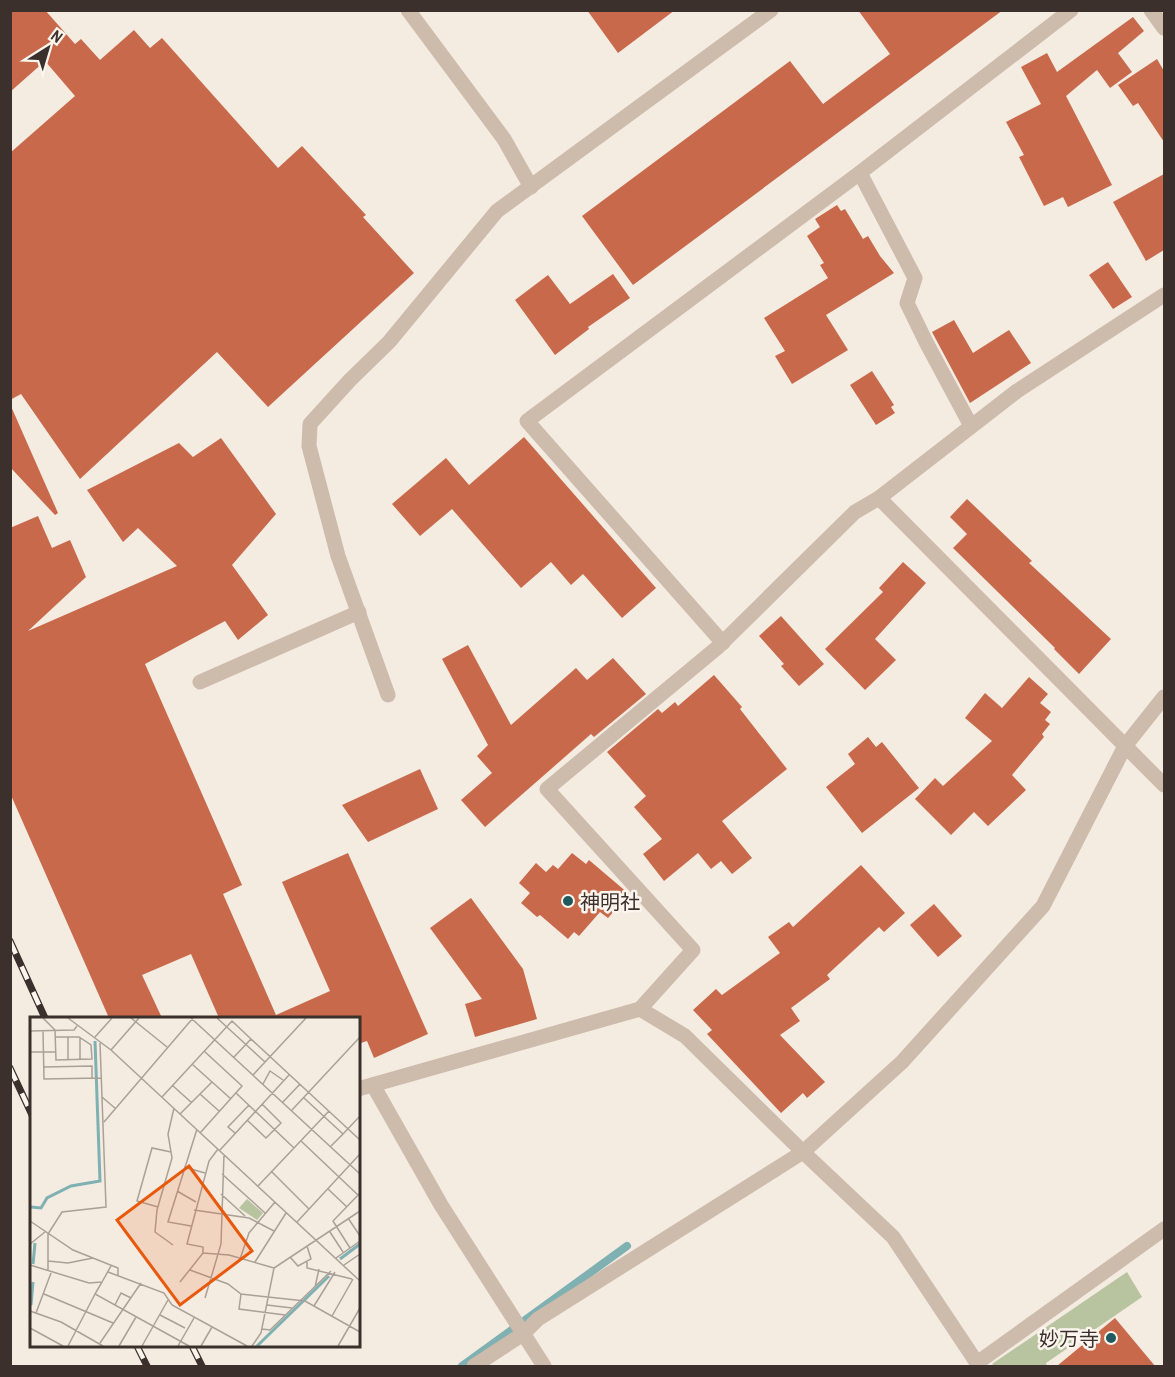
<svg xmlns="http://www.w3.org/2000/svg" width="1175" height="1377" font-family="'Archivo Narrow','Noto Sans JP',sans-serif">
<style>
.green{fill:#b8c4a0}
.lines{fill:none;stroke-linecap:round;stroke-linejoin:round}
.stream{stroke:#7fb0b2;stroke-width:8}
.building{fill:#c8694b}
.minor{stroke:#cdbbac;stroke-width:15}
.rail-casing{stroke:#3b302b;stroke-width:7}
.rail{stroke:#fbf5ee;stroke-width:4.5;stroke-dasharray:14;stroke-linecap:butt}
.poi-dot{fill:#1f5a5e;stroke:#fbf5ee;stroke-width:2}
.labels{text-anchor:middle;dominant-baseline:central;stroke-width:5;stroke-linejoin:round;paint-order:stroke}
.poi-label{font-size:20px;fill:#3b302b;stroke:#fbf5ee;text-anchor:start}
.inset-river{fill:none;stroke:#7fb0b2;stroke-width:3}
.inset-road{fill:none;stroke:#aaa098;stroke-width:1.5}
.view{fill:#e8590c;fill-opacity:0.15;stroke:#e8590c;stroke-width:3}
.inset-edge{fill:none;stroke:#3b302b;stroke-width:3}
</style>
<rect width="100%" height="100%" fill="#f4ebe1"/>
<path class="green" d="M1127,1272L1142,1297L1046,1363L1047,1366H994L992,1364Z"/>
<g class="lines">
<path class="stream" d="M462,1366L627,1246"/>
</g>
<g class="building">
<path d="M10,10H45L75,44L81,39L100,60L134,30L150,48L162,38L278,168L302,146L366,215L363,217L414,273L268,407L217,352L80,479L21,394L10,400V153L75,96L45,61L10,92Z"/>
<path d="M587,10H675L618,53Z"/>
<path d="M858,10H1003L633,285L582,216L790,61L823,104L890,54Z"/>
<path d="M1133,17L1144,31L1118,53L1132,72L1110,88L1097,70L1066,96L1112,185L1068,207L1063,197L1044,206L1019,157L1024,155L1006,122L1041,104L1021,67L1047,53L1057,72Z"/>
<path d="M1157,59L1164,71V142L1138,103L1133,106L1118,85Z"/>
<path d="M1164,174V250L1146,261L1113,202Z"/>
<path d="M837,205L841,211L845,209L863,239L868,236L880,256L894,273L826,315L848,350L792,384L775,356L785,351L764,318L828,278L820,265L824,263L807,236L820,227L815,219Z"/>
<path d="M1108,262L1132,297L1113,309L1089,275Z"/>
<path d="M613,274L630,298L588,327L589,329L555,355L515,300L548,275L570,304Z"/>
<path d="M954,320L973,353L1009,330L1031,363L970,403L932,332Z"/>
<path d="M872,371L894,405L891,407L895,413L876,425L850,385Z"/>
<path d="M10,404L58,513L55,515L10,467Z"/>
<path d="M524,437L656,588L622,618L583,574L571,585L551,562L521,588L452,509L420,536L392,504L446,458L469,485Z"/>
<path d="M221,438L276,514L232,565L268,615L238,640L225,621L145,664L242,885L223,894L276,1015L330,991L282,882L348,853L428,1034L374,1058L367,1041L358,1044V1018H219L191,954L142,975L162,1018H109L10,793V528L38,516L52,548L70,540L86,577L28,631L177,566L138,528L123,542L87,490L179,443L193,457Z"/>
<path d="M967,499L1032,561L1029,563L1111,639L1079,674L1054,649L1055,648L953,548L967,534L950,517Z"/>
<path d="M903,562L926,583L875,639L896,660L865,690L825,649L883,592L879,588Z"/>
<path d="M781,616L824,664L799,686L781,666L784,664L759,636Z"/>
<path d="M468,645L511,725L576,668L587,680L613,658L646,694L594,737L591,734L485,827L461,800L492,773L477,756L488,745L442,659Z"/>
<path d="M714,675L742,707L740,709L787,769L722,821L752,858L732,874L721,861L711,869L698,853L664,881L643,854L662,839L634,807L646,796L607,752L658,709L662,713L675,702L678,706Z"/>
<path d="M1029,677L1048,694L1040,703L1051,712L1045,720L1050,724L1042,734L1044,737L1012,775L1026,790L988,826L974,812L951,835L915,799L935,778L943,786L992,741L965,718L985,693L1002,708Z"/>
<path d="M868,737L876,747L882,742L919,788L862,833L826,787L855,764L848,754Z"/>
<path d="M420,769L438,809L368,842L342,805Z"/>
<path d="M572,853L586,864L589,860L629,894L608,918L600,912L579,936L574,932L568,939L540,915L537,917L521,903L530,893L519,883L536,863L546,872L553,865L558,869Z"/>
<path d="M861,865L905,913L884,932L879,927L827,975L830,979L791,1008L800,1021L780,1035L825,1082L807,1098L803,1093L781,1113L707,1034L712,1030L693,1010L716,989L722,995L780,953L768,937L789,922L793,927Z"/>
<path d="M471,898L523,969L537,1019L475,1037L465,1004L482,999L430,928Z"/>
<path d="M934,904L962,936L938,957L910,925Z"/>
<path d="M1115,1318L1155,1366H1057Z"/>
</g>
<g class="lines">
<g class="minor">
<path d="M408,10L504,139L531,187"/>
<path d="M1151,10L1164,28"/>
<path d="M860,173L915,278L907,303L926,342L971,426"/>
<path d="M879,498L1164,785"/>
<path d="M723,643L527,421L857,175L1071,10"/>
<path d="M200,682L359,612"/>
<path d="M388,695L338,556L309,446L310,424L350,380L389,342L497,211L771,10"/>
<path d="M640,1009L685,1036L803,1152L893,1237L979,1366"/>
<path d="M373,1085L441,1205L544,1366"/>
<path d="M358,1089L640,1009L693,950L547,789L718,647L855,512L879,498L1017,391L1164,295"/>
<path d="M977,1363L1164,1229"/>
<path d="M474,1366L523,1334L538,1319L803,1152L902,1062L1043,906L1125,746L1164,697"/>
</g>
<defs>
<g id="rail">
<path d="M10,941L45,1018"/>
<path d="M10,1068L32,1115"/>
<path d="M137,1346L147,1366"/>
<path d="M192,1346L202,1366"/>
</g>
</defs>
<use href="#rail" class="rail-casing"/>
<use href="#rail" class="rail"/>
</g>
<g class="poi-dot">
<circle cx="568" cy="901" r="6"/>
<circle cx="1111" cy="1338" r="6"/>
</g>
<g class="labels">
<g class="poi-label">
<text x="580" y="901">神明社</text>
<text x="1099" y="1338" text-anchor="end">妙万寺</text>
</g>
</g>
<g transform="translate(30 1017)">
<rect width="330" height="330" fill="#f4ebe1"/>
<path d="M217,182L233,196L227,203L209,191Z" fill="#b8c4a0"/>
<path class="inset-river" d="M1,190L11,191L17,181L41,169L70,164L65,24M310,242L330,227M3,247L5,226M1,288L3,265M227,329L299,259"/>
<path class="inset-road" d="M13,1L25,13L26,43L62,42L61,28L49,20H26M38,1L81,33L330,264M101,1L137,30M161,1L330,157M187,1L235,45M13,13L14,62L71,61M0,14L44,13L47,9M38,20V42M65,20L82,1M221,22L330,123M81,33L109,1M0,35H25M50,43V21M162,47L201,82M14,50L62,49V61M223,58L276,1M233,67L240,54L253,63M142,68L162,86M206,76L264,131M170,77L189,94M72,80L86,92M132,80L202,4L221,22L204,40M274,81L313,117L301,129M253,85L270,67M262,93L330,20M150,97L182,65M217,103L236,121L251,106L232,87M74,105L163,1M170,116L212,69L174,34M205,116L198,110L219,88M313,117L330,99M271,124L328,178M190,133L259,58M154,150L175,156M241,154L279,192M192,157L235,196M228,169L299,94M298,172L317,190M147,174L166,185M191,177L215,199M128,190L107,184L122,131L141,135M164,193L219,201L244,214M318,201L330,219M0,204L43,233L88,251V258M267,205L330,137M161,209L138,205L167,112M300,215L313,235M0,227L15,215M143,228L125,215L127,193L142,141L138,117L144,91M320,231L303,204L330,176M173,236V230L157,227L179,144L188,132M173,236L199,238L244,251M260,240L268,249L281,242L277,229M306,241L330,224M210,242L219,216L245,185M18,244L38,246L63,241M225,245L256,196M277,245V251L322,262M0,248L59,266L72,265M314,248L330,237M18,253V217L32,195L76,190L70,26M160,253L198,267L211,277L275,284L330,315M78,255L134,276L142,288L217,329M72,265L81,249M72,265L65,277L159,329M150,265L173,236M285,270L289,252M14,277L83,306M211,277L209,292L255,298M175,281L191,227L194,137M85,288L91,276L101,281M237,288L262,291M284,289L305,255M0,294L31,305L73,329M6,296L21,256M130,298L155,311M302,299L323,262M0,311L33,329M232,312L240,313L301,254M70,326L111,266M38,329L65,277M89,329L106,300M112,329L138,283M148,329L164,301M171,329L182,310M222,329L231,316L244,251L330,194M308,329L330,291"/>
<path class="view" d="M159,149L222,234L150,288L87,203Z"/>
<rect width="330" height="330" class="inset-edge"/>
</g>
<rect width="1175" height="1377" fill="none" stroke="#3b302b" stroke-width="24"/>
<g transform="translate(48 48) rotate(37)" stroke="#fbf5ee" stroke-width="4.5" paint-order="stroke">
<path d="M0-4.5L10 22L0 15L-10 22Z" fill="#3b302b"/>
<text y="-9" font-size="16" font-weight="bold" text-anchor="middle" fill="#3b302b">N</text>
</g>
</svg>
